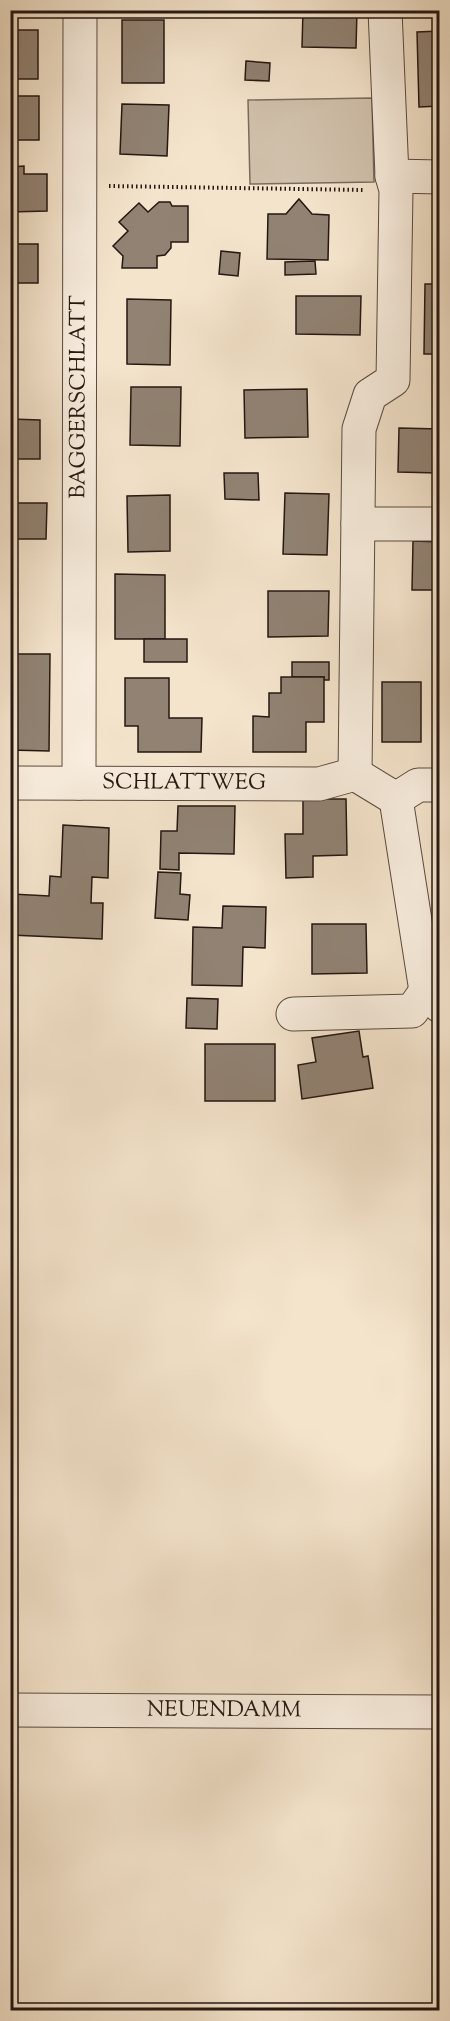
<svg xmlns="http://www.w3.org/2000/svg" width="450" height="2021" font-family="'Sorts Mill Goudy',serif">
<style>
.green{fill:#d1c1ac;stroke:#7b6c5f;stroke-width:1.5}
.building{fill:#918273;stroke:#251712;stroke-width:1.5}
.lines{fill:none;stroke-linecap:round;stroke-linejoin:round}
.minor-casing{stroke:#594a40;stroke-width:35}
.path{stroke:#251712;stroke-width:4;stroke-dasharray:1.5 3;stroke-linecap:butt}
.minor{stroke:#f8edde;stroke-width:33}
.labels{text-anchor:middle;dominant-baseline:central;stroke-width:6;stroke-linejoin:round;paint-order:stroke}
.street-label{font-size:22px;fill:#251712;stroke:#f8edde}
</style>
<rect width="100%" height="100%" fill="#f4e4cc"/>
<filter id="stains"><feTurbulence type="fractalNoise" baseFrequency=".00333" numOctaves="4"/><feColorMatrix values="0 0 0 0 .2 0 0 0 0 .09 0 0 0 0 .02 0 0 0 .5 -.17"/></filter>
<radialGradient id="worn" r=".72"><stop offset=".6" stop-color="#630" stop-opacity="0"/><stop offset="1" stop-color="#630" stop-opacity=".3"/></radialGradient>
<path class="green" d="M372,98L374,182L250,184L248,100Z"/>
<g class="building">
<path d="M303,10H357L356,48L302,47Z"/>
<rect x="122" y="20" width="42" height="63"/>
<rect x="10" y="30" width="28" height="49"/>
<path d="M440,31V106L419,107L417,32Z"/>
<path d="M246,61L270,63L269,81L245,80Z"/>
<rect x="10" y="96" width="29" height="44"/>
<path d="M122,104L169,105L167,156L120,154Z"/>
<path d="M24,166V174H47V211L10,212V167Z"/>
<path d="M299,199L312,214L329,215L328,260L267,259L268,214H286Z"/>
<path d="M159,202H170L172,206H188V242H171V248L165,255L157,256V268H122L123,256L113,246L128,231L119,222L139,203L148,212Z"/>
<rect x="10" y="244" width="28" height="39"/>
<path d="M221,251L240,253L238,276L219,274Z"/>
<path d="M315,261L316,274L285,275V262Z"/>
<path d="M425,284H440V354H424Z"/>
<path d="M296,296H361L360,335L296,334Z"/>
<path d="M127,299L171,300L170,365L127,364Z"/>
<path d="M131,387H181L180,446L130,445Z"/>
<path d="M307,389L308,437L245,438L244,390Z"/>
<path d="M10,419L40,420V459H10Z"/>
<path d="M399,428L439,429L438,473L398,472Z"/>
<path d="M224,473H258L259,500L225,499Z"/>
<path d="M285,493L329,494L327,555L283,554Z"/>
<path d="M170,495V551L128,552L127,496Z"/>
<path d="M10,503H47L46,539H10Z"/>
<path d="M413,541L440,542V590H412Z"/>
<path d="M115,574L165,575V639H115Z"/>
<path d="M268,591H329L328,636L268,637Z"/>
<rect x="144" y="639" width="43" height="23"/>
<path d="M10,654H50L49,751L10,750Z"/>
<path d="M292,662H329V680H324V677H292Z"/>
<path d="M281,677H324V722H306V752H253V716L269,717V693H281Z"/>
<path d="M125,678H169V718H202L201,752H138V726H125Z"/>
<rect x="382" y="682" width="39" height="60"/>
<path d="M303,799H346L347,855L313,856V877L286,878L285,834H303Z"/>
<path d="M178,806H235L234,854L179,853V870L160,869L161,831H177Z"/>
<path d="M63,825L109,828L108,878L92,877L91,903H103L102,939L10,935L12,894L49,896L50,876L61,877Z"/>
<path d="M158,872L181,873L180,894L190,895L188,920L155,918Z"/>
<path d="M223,906L266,907L265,948L243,947L242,986L192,985L193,927L222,928Z"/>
<path d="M312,924H366L367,973L312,974Z"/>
<path d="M187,998L218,999L217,1029L186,1028Z"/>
<path d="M359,1031L363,1057L368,1056L373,1088L302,1099L298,1065L316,1062L312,1038Z"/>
<rect x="205" y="1044" width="70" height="57"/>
</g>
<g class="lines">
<defs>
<g id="minor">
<path d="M385,10L392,176"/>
<path d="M358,524H440"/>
<path d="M355,774L359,429L370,395L393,380L396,190L392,176L440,177"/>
<path d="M355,774L396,799L426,991L440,1006"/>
<path id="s1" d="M10,783L319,784L355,774"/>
<path id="s2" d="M79,783L80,10"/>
<path d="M396,799L418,785H440"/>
<path d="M293,1014L412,1011L426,991"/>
<path id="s3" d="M10,1710L440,1712"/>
</g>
</defs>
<use href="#minor" class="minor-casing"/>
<path class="path" d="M109,186L363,190"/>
<use href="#minor" class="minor"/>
</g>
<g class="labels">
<g class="street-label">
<text stroke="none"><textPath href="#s2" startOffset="386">BAGGERSCHLATT</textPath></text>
<text stroke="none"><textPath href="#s1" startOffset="174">SCHLATTWEG</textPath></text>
<text stroke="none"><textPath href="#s3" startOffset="214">NEUENDAMM</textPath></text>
</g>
</g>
<rect width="450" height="2021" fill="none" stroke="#f4e4cc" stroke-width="36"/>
<rect x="12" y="12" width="426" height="1997" fill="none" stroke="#251712" stroke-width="3"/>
<rect x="18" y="18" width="414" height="1985" fill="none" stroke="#251712" stroke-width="1.5"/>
<rect width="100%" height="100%" filter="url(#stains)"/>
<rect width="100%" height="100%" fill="url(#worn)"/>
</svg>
